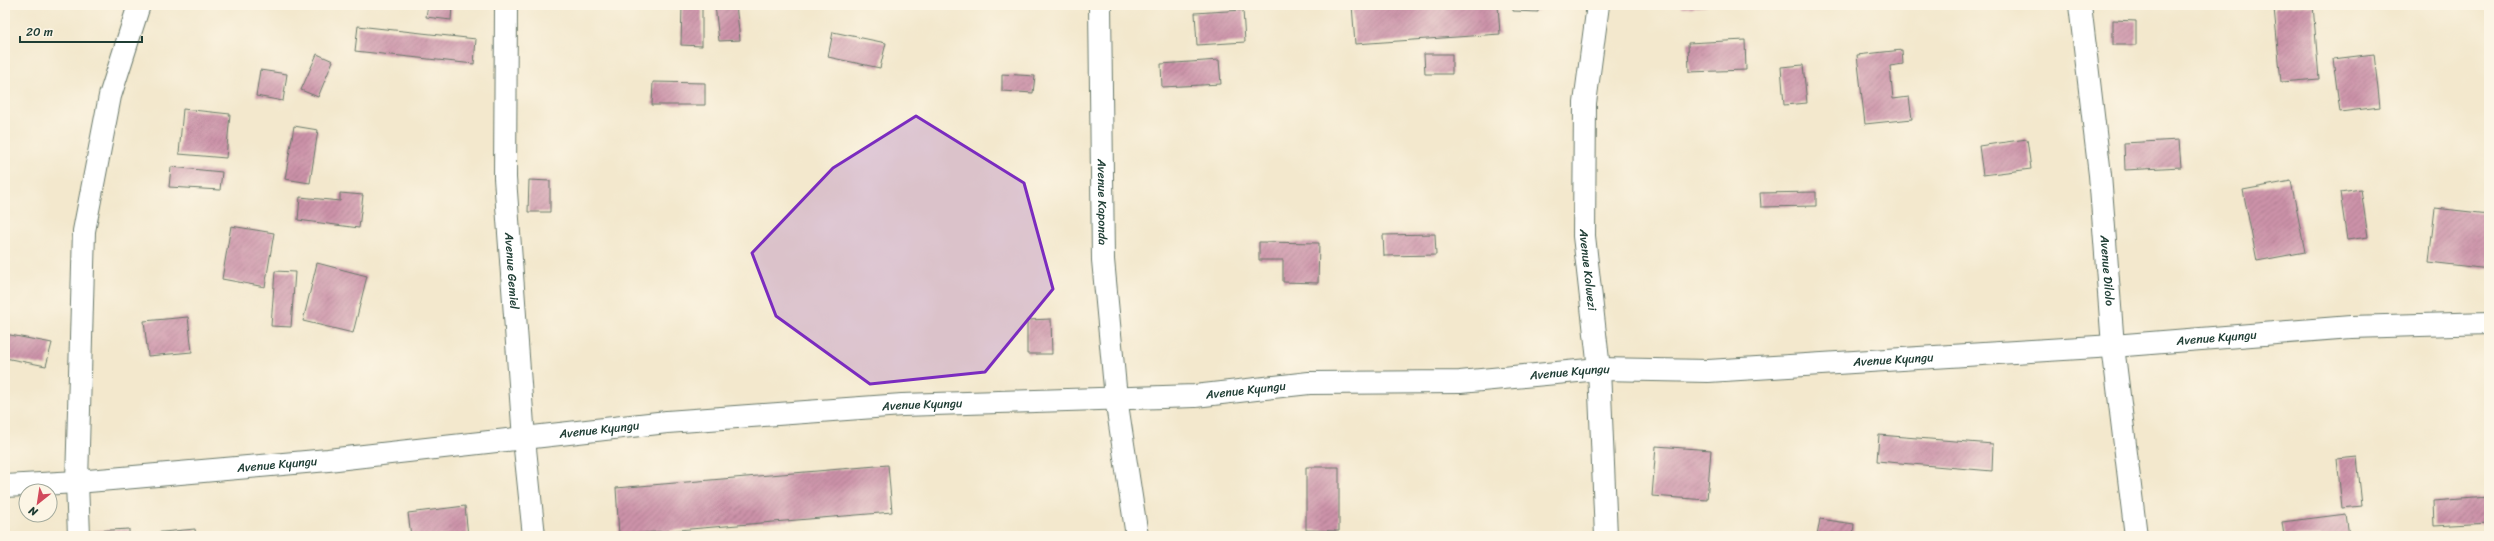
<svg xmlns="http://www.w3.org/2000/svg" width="2494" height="541" font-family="Sriracha,sans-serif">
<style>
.building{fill:url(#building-hatch)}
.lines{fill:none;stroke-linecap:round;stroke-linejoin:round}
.minor-casing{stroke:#69796a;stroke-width:24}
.minor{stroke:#fff;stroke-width:22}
.marked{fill:#7b2cbf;fill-opacity:0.2;stroke:#7b2cbf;stroke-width:3;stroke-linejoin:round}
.labels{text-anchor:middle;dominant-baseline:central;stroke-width:3.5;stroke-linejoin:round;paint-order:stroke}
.street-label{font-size:12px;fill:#1f3d34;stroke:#fcf5e5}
</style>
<defs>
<pattern id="building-hatch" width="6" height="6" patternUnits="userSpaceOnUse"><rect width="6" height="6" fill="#cc92a9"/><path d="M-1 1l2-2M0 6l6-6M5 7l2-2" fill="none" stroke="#a5788a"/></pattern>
</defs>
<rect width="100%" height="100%" fill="#fcf5e5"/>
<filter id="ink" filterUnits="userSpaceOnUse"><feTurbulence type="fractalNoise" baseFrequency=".025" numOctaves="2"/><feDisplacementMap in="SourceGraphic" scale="8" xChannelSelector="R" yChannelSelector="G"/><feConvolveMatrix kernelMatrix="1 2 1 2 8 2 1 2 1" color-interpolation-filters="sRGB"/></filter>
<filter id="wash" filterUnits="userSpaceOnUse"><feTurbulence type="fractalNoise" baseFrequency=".012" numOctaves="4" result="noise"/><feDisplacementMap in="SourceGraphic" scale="16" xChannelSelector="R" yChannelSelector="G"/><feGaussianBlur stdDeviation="0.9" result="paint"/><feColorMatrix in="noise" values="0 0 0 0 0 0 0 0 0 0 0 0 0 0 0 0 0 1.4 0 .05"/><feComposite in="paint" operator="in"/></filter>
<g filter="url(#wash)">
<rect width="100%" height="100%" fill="#f3e8cd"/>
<g id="blocks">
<g class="building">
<path d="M428,5H452L451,20L426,17Z"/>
<path d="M682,5H702V46L681,45Z"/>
<path d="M715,5H736L740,40L719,41Z"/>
<path d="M1352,5H1498L1500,34L1355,44Z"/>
<path d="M1513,5H1538V12L1513,11Z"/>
<path d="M1681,5H1707V6L1681,8Z"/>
<path d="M2165,5H2176V6L2166,7Z"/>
<path d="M2313,5L2319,79L2281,82L2274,8Z"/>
<path d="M1243,10L1245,42L1197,45L1195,13Z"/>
<path d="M2113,20L2136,21V45H2113Z"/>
<path d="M358,26L476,39L474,64L355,51Z"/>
<path d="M833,32L886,43L880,68L828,57Z"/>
<path d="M1745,40L1746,70L1689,72L1688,43Z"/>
<path d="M1902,50L1903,64L1890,66L1893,99L1909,97L1912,119L1865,124L1857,55Z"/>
<path d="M317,54L333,61L318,97L301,90Z"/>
<path d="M1424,54H1452V74H1425Z"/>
<path d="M2374,54L2380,107L2340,112L2333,59Z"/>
<path d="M1219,60L1221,84L1162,87L1161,64Z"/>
<path d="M1803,65L1807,103L1784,105L1781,67Z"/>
<path d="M260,70L287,74L283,101L256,96Z"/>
<path d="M1002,74L1035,76L1033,93L1002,91Z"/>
<path d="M653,82L705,83V105H652Z"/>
<path d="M183,109L230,114L226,158L179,154Z"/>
<path d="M294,126L318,130L310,183L285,179Z"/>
<path d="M2027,139L2031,169L1983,175L1979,146Z"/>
<path d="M2179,140L2181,167L2125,170L2124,143Z"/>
<path d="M171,167L222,172L220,190L169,187Z"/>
<path d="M529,180L550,181V212H528Z"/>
<path d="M2291,181L2305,252L2257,261L2243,190Z"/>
<path d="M2361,189L2368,237L2347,240L2340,192Z"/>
<path d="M1816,192V206L1761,207L1760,193Z"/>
<path d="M340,193L363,195L359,228L298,220L300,197L340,201Z"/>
<path d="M2435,208L2489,214V269L2429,262Z"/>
<path d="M231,226L274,233L265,287L222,279Z"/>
<path d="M1435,234L1436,255L1384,256L1383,235Z"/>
<path d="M1259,242L1319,243L1318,283L1283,282V260H1259Z"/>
<path d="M317,263L367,276L353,333L303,321Z"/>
<path d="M275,271L295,272L291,327L271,326Z"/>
<path d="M188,317L192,352L148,356L144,321Z"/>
<path d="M1051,319L1052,354H1027V320Z"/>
<path d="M5,334L52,343L46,366L5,358Z"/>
<path d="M1879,435L1993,444L1992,471L1877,461Z"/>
<path d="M1656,446L1711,450L1707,500L1652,496Z"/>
<path d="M2357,457L2362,506L2342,508L2337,459Z"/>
<path d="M888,465L892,512L619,535L616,488Z"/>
<path d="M1306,467H1339V531L1306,530Z"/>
<path d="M2489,497V523L2434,526L2433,501Z"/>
<path d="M465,506L468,536H411L408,513Z"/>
<path d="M2346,514L2349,536H2284L2282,522Z"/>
<path d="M1820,519L1854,524L1853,536H1817Z"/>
<path d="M129,529V536H93V531Z"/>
<path d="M195,529L196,536H153L152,533Z"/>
</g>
</g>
</g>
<g filter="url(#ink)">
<use href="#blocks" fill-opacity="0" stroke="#69796a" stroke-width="1"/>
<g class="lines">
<defs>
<g id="minor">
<path id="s1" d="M506,5L505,178L524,439L534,536"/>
<path id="s2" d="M1100,5L1103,260L1116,398L1137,536"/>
<path id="s3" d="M1598,5L1585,103L1584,236L1599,369L1606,536"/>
<path id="s4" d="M2080,5L2100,175L2113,346L2136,536"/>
<path id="s5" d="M5,486L77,482L328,460L667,422L902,405L1195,396L1309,383L1460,382L1599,369L1708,371L2113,346L2351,327L2489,323"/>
<path d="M79,536L77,482L84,231L110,96L139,5"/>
</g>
</defs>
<use href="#minor" class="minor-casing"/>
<use href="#minor" class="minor"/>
</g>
</g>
<path class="marked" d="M916,116L1024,183L1053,289L985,372L870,384L776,316L752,253L833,168Z"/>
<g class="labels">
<g class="street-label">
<text stroke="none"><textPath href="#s2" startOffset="197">Avenue Kaponda</textPath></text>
<text stroke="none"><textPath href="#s3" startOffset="266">Avenue Kolwezi</textPath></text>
<text stroke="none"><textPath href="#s1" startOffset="266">Avenue Gemiel</textPath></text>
<text stroke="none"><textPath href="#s4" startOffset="267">Avenue Dilolo</textPath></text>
<text stroke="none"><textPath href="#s5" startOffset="2218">Avenue Kyungu</textPath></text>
<text stroke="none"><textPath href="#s5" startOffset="1894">Avenue Kyungu</textPath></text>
<text stroke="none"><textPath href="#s5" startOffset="1570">Avenue Kyungu</textPath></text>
<text stroke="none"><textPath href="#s5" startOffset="1245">Avenue Kyungu</textPath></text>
<text stroke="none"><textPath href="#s5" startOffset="921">Avenue Kyungu</textPath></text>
<text stroke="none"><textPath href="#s5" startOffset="597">Avenue Kyungu</textPath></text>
<text stroke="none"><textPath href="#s5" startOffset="273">Avenue Kyungu</textPath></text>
</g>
</g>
<rect width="2494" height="541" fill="none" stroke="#fcf5e5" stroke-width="20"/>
<g transform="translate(38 503) rotate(210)"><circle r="19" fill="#fcf5e5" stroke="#a4ab9e"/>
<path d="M0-3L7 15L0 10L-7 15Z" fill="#d1495b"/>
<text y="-6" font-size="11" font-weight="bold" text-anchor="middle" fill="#1f3d34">N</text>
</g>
<path d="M20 36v6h122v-6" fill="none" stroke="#1f3d34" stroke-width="2"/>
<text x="26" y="36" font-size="12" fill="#1f3d34" stroke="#fcf5e5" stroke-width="3" paint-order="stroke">20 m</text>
</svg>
